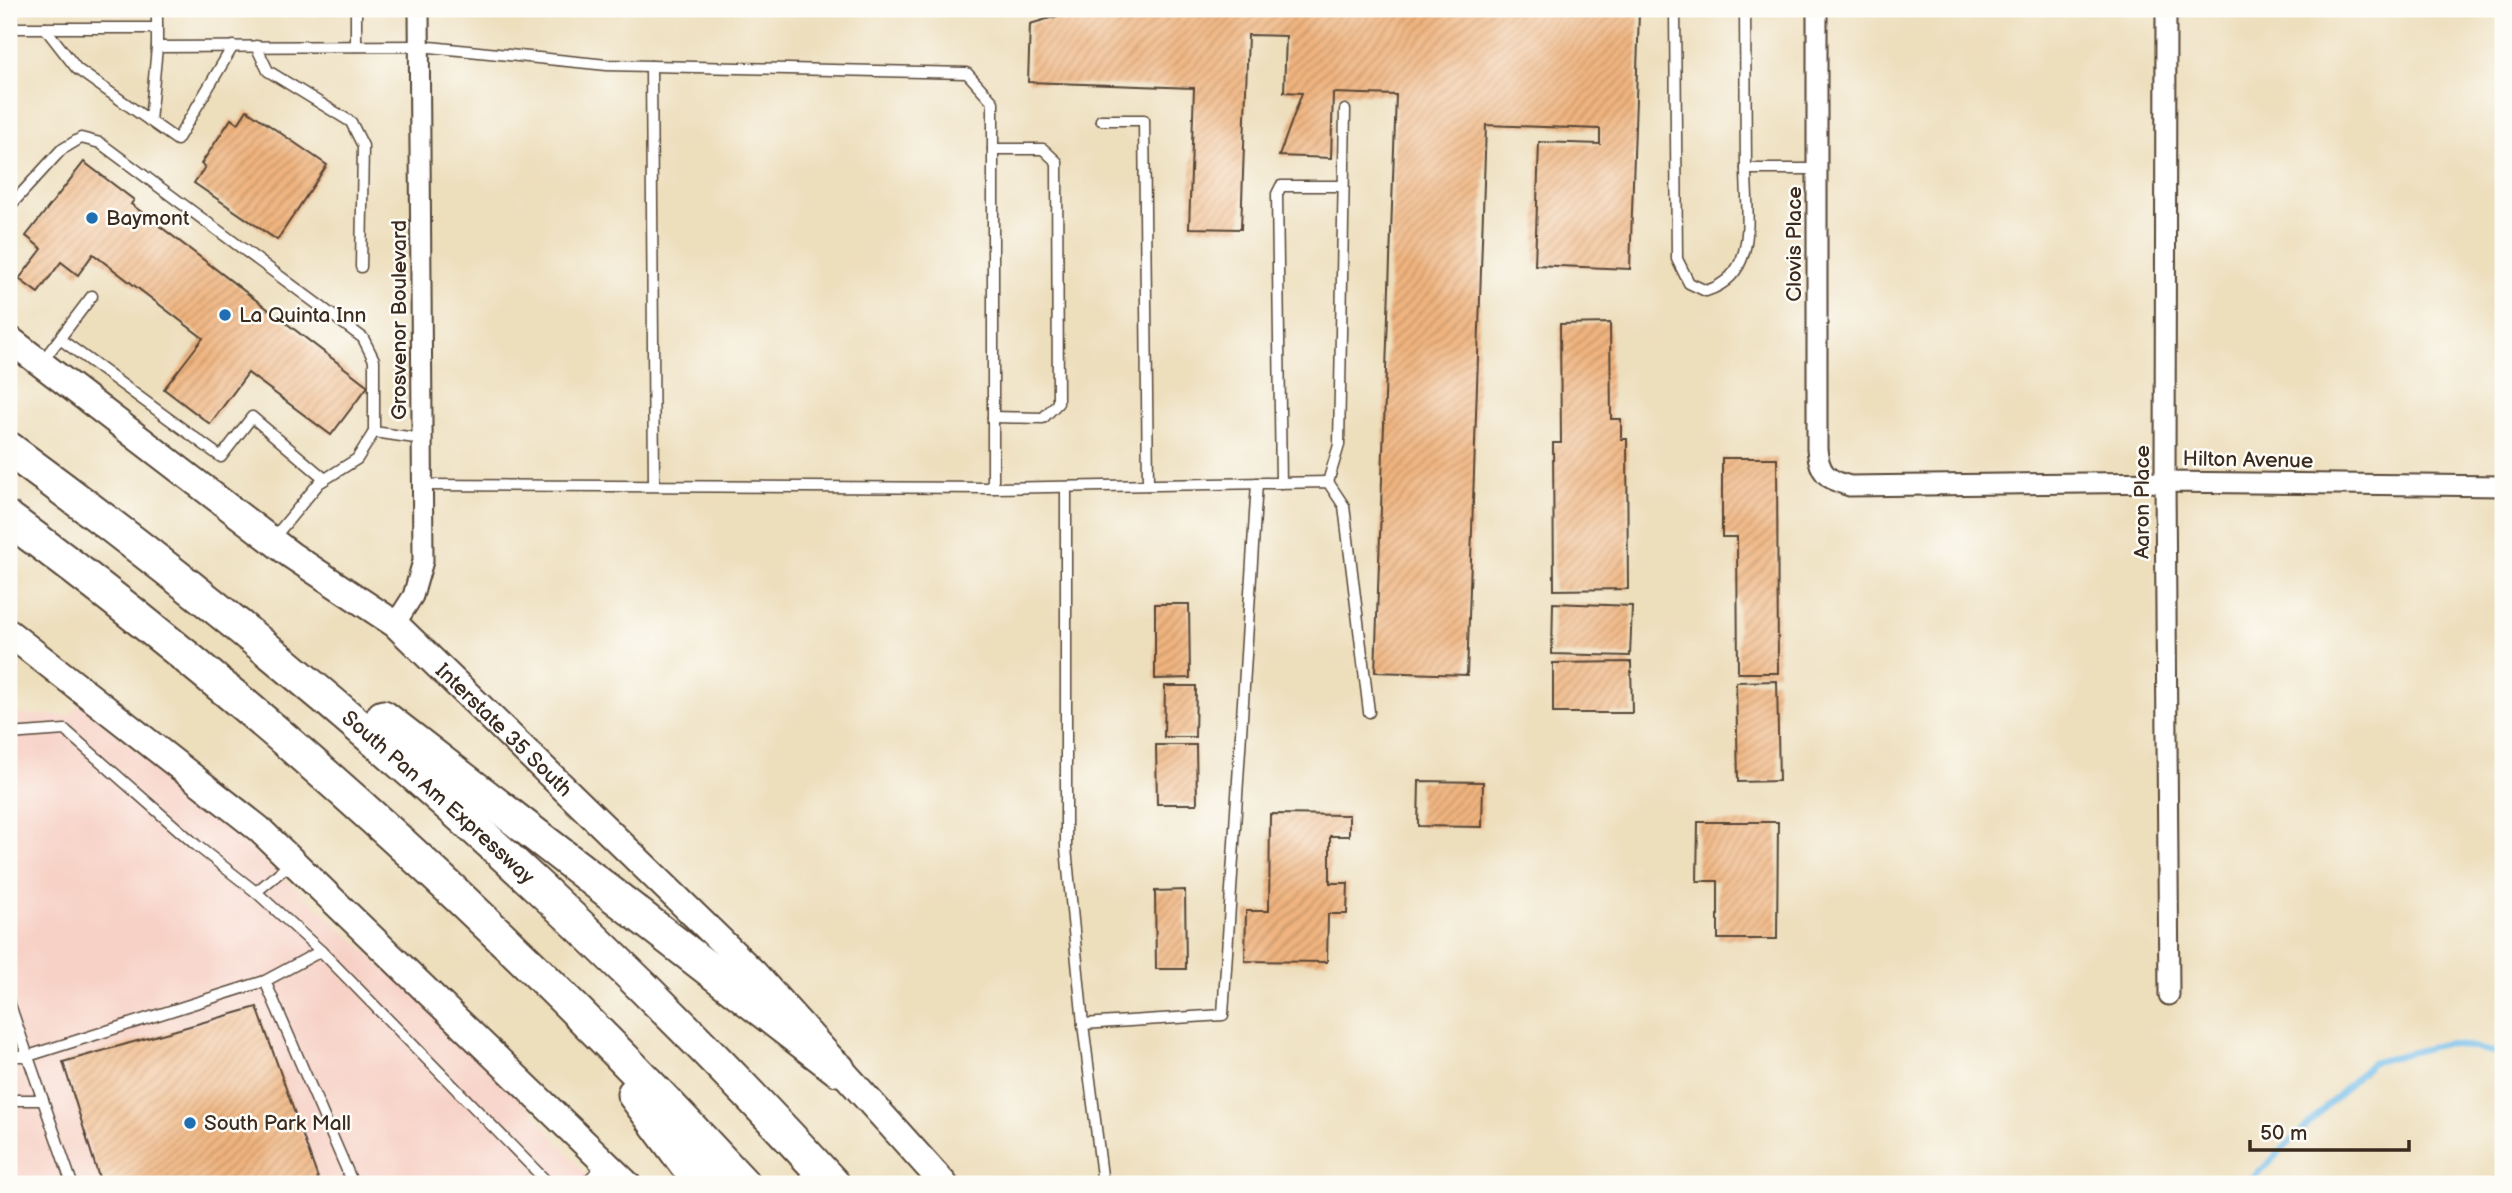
<svg xmlns="http://www.w3.org/2000/svg" width="2512" height="1193" font-family="'Balsamiq Sans',sans-serif">
<style>
.built{fill:#f7d1c6}
.lines{fill:none;stroke-linecap:round;stroke-linejoin:round}
.stream{stroke:#6fbbe9;stroke-width:6}
.building{fill:url(#building-hatch)}
.lane-casing{stroke:#564536;stroke-width:13}
.street-casing{stroke:#564536;stroke-width:23}
.secondary-casing{stroke:#564536;stroke-width:30}
.highway-casing{stroke:#564536;stroke-width:37}
.lane{stroke:#fff;stroke-width:10}
.street{stroke:#fff;stroke-width:19}
.secondary{stroke:#fff;stroke-width:26}
.highway{stroke:#fff;stroke-width:33}
.poi-dot{fill:#1f6fb2;stroke:#fdfcf7;stroke-width:2.5}
.labels{text-anchor:middle;dominant-baseline:central;stroke-width:5;stroke-linejoin:round;paint-order:stroke}
.poi-label{font-size:21px;fill:#3b2a1e;stroke:#fdfcf7;text-anchor:start}
.street-label{font-size:21px;fill:#3b2a1e;stroke:#fdfcf7}
</style>
<defs>
<pattern id="building-hatch" width="6" height="6" patternUnits="userSpaceOnUse" patternTransform="scale(1.75)"><rect width="6" height="6" fill="#f0b47f"/><path d="M-1 1l2-2M0 6l6-6M5 7l2-2" fill="none" stroke="#c49367"/></pattern>
</defs>
<rect width="100%" height="100%" fill="#fdfcf7"/>
<filter id="ink" filterUnits="userSpaceOnUse"><feTurbulence type="fractalNoise" baseFrequency=".0143" numOctaves="2"/><feDisplacementMap in="SourceGraphic" scale="14" xChannelSelector="R" yChannelSelector="G"/><feConvolveMatrix kernelMatrix="1 2 1 2 8 2 1 2 1" color-interpolation-filters="sRGB"/></filter>
<filter id="wash" filterUnits="userSpaceOnUse"><feTurbulence type="fractalNoise" baseFrequency=".00686" numOctaves="4" result="noise"/><feDisplacementMap in="SourceGraphic" scale="28" xChannelSelector="R" yChannelSelector="G"/><feGaussianBlur stdDeviation="1.57" result="paint"/><feColorMatrix in="noise" values="0 0 0 0 0 0 0 0 0 0 0 0 0 0 0 0 0 1.4 0 .05"/><feComposite in="paint" operator="in"/></filter>
<g filter="url(#wash)">
<rect width="100%" height="100%" fill="#eddebc"/>
<path class="built" d="M80,703L314,904L496,1069L594,1184H9V714L68,716Z"/>
<g class="lines">
<path class="stream" d="M2247,1184L2371,1063L2447,1043L2503,1054"/>
</g>
<g id="blocks">
<g class="building">
<path d="M1081,9H1518L1639,13L1630,269L1535,265L1539,142L1600,144V129L1486,125L1467,675L1375,672L1396,95L1333,93L1331,158L1279,156L1302,93L1284,92L1286,36L1248,35L1241,229L1189,228L1194,88L1028,82L1030,24Z"/>
<path d="M247,110L327,165L277,240L194,183L205,167L201,164L231,119L238,124Z"/>
<path d="M84,162L134,200L131,204L368,386L331,435L248,373L210,424L164,389L203,338L93,254L78,275L61,262L38,293L19,279L42,249L26,236Z"/>
<path d="M1610,323L1611,419H1621V439H1627L1628,589L1554,590L1553,443H1561L1560,324Z"/>
<path d="M1722,458H1777L1778,673H1738L1737,537H1722Z"/>
<path d="M1553,603L1632,606L1630,656L1552,654Z"/>
<path d="M1155,604H1189L1190,678L1155,679Z"/>
<path d="M1631,662L1632,713H1553V663Z"/>
<path d="M1777,681L1779,781L1738,782L1736,682Z"/>
<path d="M1165,686H1196L1195,737H1164Z"/>
<path d="M1156,745H1196L1197,804H1157Z"/>
<path d="M1419,781L1483,782L1482,827L1418,826Z"/>
<path d="M1270,814L1349,815V836H1330V883H1348L1347,914H1328L1327,962L1245,961L1246,911H1269Z"/>
<path d="M1698,822H1778L1777,939H1718V881H1697Z"/>
<path d="M1185,890L1186,969H1156L1155,891Z"/>
<path d="M257,1007L320,1184H101L63,1062Z"/>
</g>
</g>
</g>
<g filter="url(#ink)">
<use href="#blocks" fill-opacity="0" stroke="#564536" stroke-width="2"/>
<g class="lines">
<defs>
<g id="lane">
<path d="M157,9V47L420,46L607,65L967,73L993,102V488"/>
<path d="M356,9V46"/>
<path d="M1675,9L1677,259L1689,283L1706,291C1760,274 1746,215 1746,169"/>
<path d="M1745,9L1746,169H1817"/>
<path d="M12,28H157"/>
<path d="M45,28L77,69L177,140L233,46"/>
<path d="M256,46L268,71L351,122L363,146L361,267"/>
<path d="M9,47L12,9"/>
<path d="M651,66L654,483"/>
<path d="M1101,120H1144L1148,485"/>
<path d="M150,121L157,47"/>
<path d="M993,149H1043L1057,162L1058,403L1043,418L993,417"/>
<path d="M9,207L61,150L81,138L100,143L363,338L374,360V432L422,439"/>
<path d="M60,339L221,457L252,417L325,479"/>
<path d="M41,363L92,296"/>
<path d="M1328,482L1339,445L1345,110"/>
<path d="M1281,483L1277,194L1281,186H1343"/>
<path d="M423,485L993,488L1328,482L1344,506L1369,712"/>
<path d="M1066,487V848L1083,1024L1103,1184"/>
<path d="M272,540L319,483L357,459L374,432"/>
<path d="M9,734L65,730L196,845L256,892"/>
<path d="M321,951L549,1184"/>
<path d="M265,981L353,1184"/>
<path d="M9,1002L72,1184"/>
<path d="M1083,1024L1223,1015L1257,483"/>
<path d="M9,1056H28L265,981L321,951L256,892L291,863"/>
<path d="M9,1100H43"/>
<path d="M585,1184L604,1164"/>
</g>
<g id="street">
<path d="M1817,9V449C1819,473 1827,480 1850,486L2165,482L2503,486"/>
<path d="M2166,9L2165,482L2169,995"/>
<path d="M395,624L413,596L423,561L419,9"/>
</g>
<g id="secondary">
<path id="s1" d="M9,339L291,555L395,624L754,973L944,1184"/>
<path d="M9,633L259,829L627,1184"/>
</g>
<g id="highway">
<path id="s2" d="M9,449C306,667 584,912 833,1184"/>
<path d="M9,519C271,712 522,945 743,1184"/>
<path d="M383,717L838,1069"/>
<path d="M634,1094L701,1184"/>
</g>
</defs>
<use href="#lane" class="lane-casing"/>
<use href="#street" class="street-casing"/>
<use href="#secondary" class="secondary-casing"/>
<use href="#highway" class="highway-casing"/>
<use href="#lane" class="lane"/>
<use href="#street" class="street"/>
<use href="#secondary" class="secondary"/>
<use href="#highway" class="highway"/>
</g>
</g>
<g class="poi-dot">
<circle cx="92" cy="218" r="7"/>
<circle cx="225" cy="315" r="7"/>
<circle cx="190" cy="1123" r="7"/>
</g>
<g class="labels">
<g class="poi-label">
<text x="106" y="218">Baymont</text>
<text x="239" y="315">La Quinta Inn</text>
<text x="204" y="1123">South Park Mall</text>
</g>
<g class="street-label">
<text transform="translate(1794 244) rotate(-90)">Clovis Place</text>
<text transform="translate(399 320) rotate(-90)">Grosvenor Boulevard</text>
<text transform="translate(2248 460) rotate(1)">Hilton Avenue</text>
<text transform="translate(2142 502) rotate(-90)">Aaron Place</text>
<text stroke="none"><textPath href="#s1" startOffset="632">Interstate 35 South</textPath></text>
<text stroke="none"><textPath href="#s2" startOffset="553">South Pan Am Expressway</textPath></text>
</g>
</g>
<rect width="2512" height="1193" fill="none" stroke="#fdfcf7" stroke-width="35"/>
<path d="M2250 1140v10h159v-10" fill="none" stroke="#3b2a1e" stroke-width="3.5"/>
<text x="2260" y="1140" font-size="21" fill="#3b2a1e" stroke="#fdfcf7" stroke-width="5" paint-order="stroke">50 m</text>
</svg>
